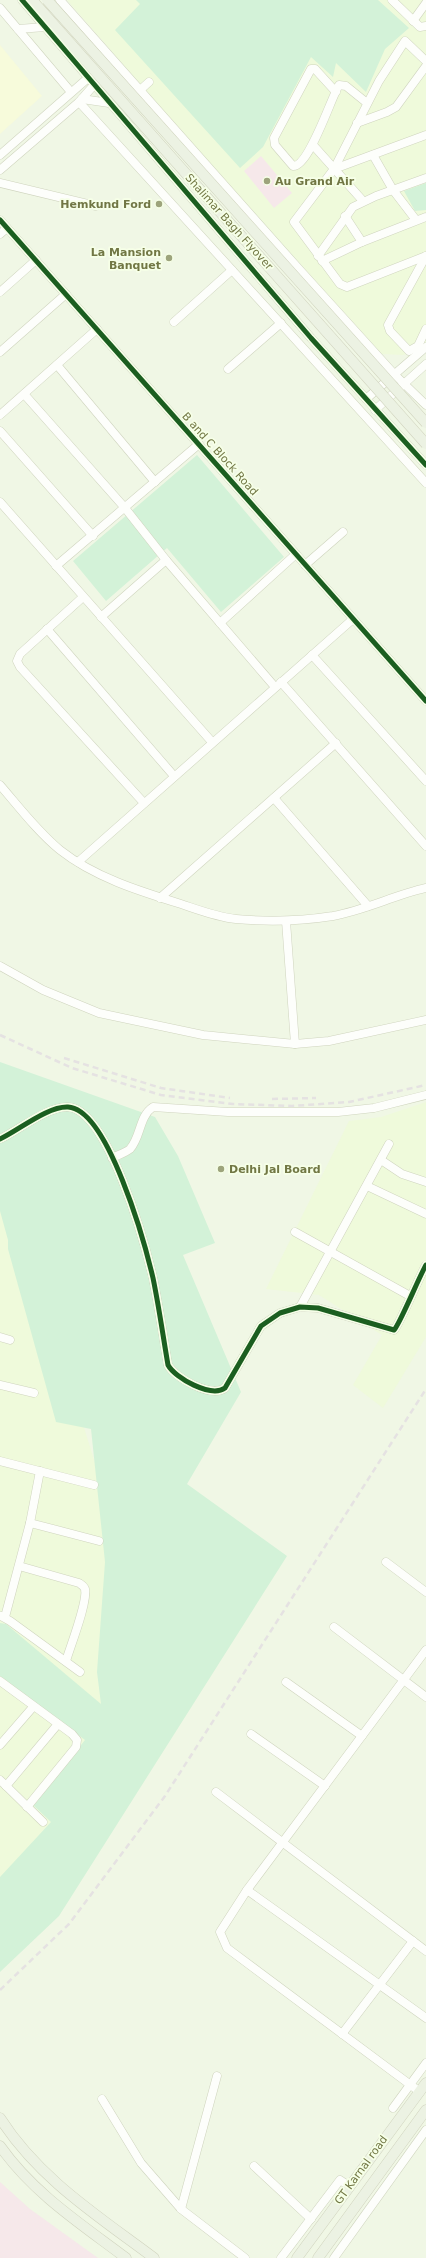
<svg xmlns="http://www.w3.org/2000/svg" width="426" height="2258" font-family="'DejaVu Sans',sans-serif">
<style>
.residential{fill:#effadb}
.commercial{fill:#f7fbdb}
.education{fill:#f6e8ea}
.green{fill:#d3f2d8}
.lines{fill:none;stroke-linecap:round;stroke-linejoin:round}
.minor-casing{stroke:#cfd4be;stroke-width:9}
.major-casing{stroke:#d0d3be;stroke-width:11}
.minor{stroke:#fdfefb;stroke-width:8}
.major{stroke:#ecf2e3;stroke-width:10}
.rail{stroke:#e5e2e2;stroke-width:2.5;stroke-dasharray:6 4;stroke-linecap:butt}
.major-bridge-casing{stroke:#d0d3be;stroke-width:11;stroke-linecap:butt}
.major-bridge{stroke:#ecf2e3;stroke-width:10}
.cycleway-casing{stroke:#f6ffe7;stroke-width:8}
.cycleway{stroke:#1b5e20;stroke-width:5}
.poi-dot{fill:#9da47c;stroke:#f6ffe7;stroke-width:1.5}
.labels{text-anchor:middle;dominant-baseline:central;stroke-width:3.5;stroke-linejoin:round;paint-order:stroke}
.poi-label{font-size:11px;font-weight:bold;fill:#717744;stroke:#f6ffe7;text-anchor:start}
.street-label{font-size:11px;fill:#717744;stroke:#f6ffe7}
</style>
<rect width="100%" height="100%" fill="#f0f7e5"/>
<g class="residential">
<path d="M67,0H426V342L412,352L403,355L382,354L210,164Z"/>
<path d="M426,1102V1337L383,1408L353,1385L382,1335L319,1295L266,1289L349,1121L381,1117Z"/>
<path d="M0,1160L134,1587L75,1795L0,1930Z"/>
</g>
<path class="commercial" d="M0,45L42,96L0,134Z"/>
<g class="education">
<path d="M261,156L292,193L274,208L244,171Z"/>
<path d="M0,2182L30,2209L98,2258H0Z"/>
</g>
<g class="green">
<path d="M136,0H378L409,28L385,49L366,92L336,63L333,77L311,57L263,147L240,168L115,30L140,4Z"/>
<path d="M426,183V210L415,211L404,191Z"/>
<path d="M197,455L284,557L221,612L167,548L106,601L73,561Z"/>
<path d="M0,1062L155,1117L178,1156L215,1243L183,1255L241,1392L187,1484L287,1556L59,1916L0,1972V1877L51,1822L33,1805L85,1740L0,1676V1623L6,1624L101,1704L97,1672L105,1562L91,1429L56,1422L8,1249V1240L0,1211Z"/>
</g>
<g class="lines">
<defs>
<g id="minor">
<path d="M22,0L311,338L426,465"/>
<path d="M60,0L298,268L395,375L426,405"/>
<path d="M392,0L420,27L426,26"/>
<path d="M0,8L71,92"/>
<path d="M413,21L426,3"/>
<path d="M18,29L45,27"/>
<path d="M426,61L405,41L379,81L334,169L294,222L340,284L347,287L426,256"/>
<path d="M139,91L149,82"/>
<path d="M336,92L315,69H311L274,138L275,145L293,166C309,167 331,98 339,85L346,86L367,103"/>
<path d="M82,99L109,103"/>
<path d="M79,102L426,483"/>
<path d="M357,123L387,112L396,107L426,66"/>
<path d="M313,145L363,201"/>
<path d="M0,155L88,78"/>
<path d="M373,155L393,190L416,220"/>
<path d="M334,169L426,135"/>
<path d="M0,170L79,102L94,85"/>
<path d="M0,183L96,206"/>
<path d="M345,216L362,242"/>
<path d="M0,220L426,701"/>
<path d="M0,234L7,228"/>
<path d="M318,256L353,207L376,196L426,178"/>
<path d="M426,256L388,325L390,331L409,351L418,346L426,329"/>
<path d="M322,261L362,242L426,217"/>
<path d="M0,292L36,260"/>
<path d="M174,322L232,270"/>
<path d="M0,352L66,294"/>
<path d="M57,365L155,482"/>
<path d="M228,369L281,323"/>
<path d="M24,394L125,508L166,560"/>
<path d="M366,399L426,347"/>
<path d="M375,410L426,364"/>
<path d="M0,415L97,329"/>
<path d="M0,431L93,536"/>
<path d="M0,502L212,742"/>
<path d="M305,565L343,532"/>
<path d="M56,566L199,444"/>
<path d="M83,597L20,654L17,661L20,667L144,803"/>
<path d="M101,617L166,560L275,687"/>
<path d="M220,623L296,554"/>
<path d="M47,629L174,776"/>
<path d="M312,655L426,781"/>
<path d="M281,682L426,846"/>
<path d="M0,785C19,807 37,831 60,850C94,877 139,891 181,904C199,910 217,917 236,919C269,922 301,921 333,916C365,910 395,895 426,888"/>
<path d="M274,798L368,906"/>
<path d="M78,862L353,619"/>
<path d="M160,898L336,743"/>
<path d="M286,921L295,1044"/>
<path d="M0,966L43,990L99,1013L203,1035L295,1044L329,1041L426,1020"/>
<path d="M0,1139C19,1130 48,1106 68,1107C108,1109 145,1244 153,1278C159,1307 163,1336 168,1365C175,1378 211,1398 225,1388L261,1326L280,1313L300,1307L318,1308L394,1330C399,1326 419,1277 426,1265"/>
<path d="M112,1158C118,1155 125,1153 130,1149C141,1137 139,1116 153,1107L228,1112H338L374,1108L426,1095"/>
<path d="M381,1160L402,1174L426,1182"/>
<path d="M367,1186L426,1214"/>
<path d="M295,1232L410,1296"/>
<path d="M300,1307L389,1144"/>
<path d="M0,1337L10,1340"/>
<path d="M0,1385L34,1393"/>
<path d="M0,1461L94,1485"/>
<path d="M30,1523L99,1541"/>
<path d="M386,1562L426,1592"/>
<path d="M19,1566L79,1583C82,1585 84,1586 85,1589C88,1602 70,1647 66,1661"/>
<path d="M1,1616L10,1621L80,1672"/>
<path d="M5,1617L30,1523L40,1471"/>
<path d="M334,1627L426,1697"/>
<path d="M0,1681L72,1734L77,1740L76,1747L27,1807"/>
<path d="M286,1682L362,1736"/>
<path d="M251,1734L325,1786"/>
<path d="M0,1745L33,1707"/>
<path d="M0,1780L43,1822"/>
<path d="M6,1786L58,1724"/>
<path d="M216,1792L426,1951"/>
<path d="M247,1890L426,2018"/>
<path d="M342,2034L413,1941"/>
<path d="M420,2092L227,1948L220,1932L247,1890L426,1650"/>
<path d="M102,2099L141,2163L181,2209L245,2258"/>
<path d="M393,2108L426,2063"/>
<path d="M254,2166L311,2219"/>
<path d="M181,2209L217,2076"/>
<path d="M281,2258L340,2180L349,2186"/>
<path d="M334,2258L426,2130"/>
</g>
<g id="major">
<path d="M0,2118C38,2178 98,2216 154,2258"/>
<path d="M0,2146C33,2193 81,2224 126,2258"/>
<path d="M297,2258L426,2083"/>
<path d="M318,2258L426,2110"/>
</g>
</defs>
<use href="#minor" class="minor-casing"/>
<use href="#major" class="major-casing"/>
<use href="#minor" class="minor"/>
<use href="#major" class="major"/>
<g class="rail">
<path d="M0,1035L72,1068L161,1095L233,1104L292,1106L349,1102L426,1085"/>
<path d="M64,1058L161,1088L230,1098"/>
<path d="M272,1099L316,1098"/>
<path d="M0,1990L69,1924L165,1796L426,1389"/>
</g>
<defs>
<g id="major-bridge">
<path d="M32,0L426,444"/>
<path d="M47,0L426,423"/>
</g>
</defs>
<use href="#major-bridge" class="major-bridge-casing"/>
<use href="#major-bridge" class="major-bridge"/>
<defs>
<g id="cycleway">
<path d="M22,0L311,338L426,465"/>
<path d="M0,220L426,701"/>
<path d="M0,1139C19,1130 48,1106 68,1107C108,1109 145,1244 153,1278C159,1307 163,1336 168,1365C175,1378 211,1398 225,1388L261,1326L280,1313L300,1307L318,1308L394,1330C399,1326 419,1277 426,1265"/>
</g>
</defs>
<use href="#cycleway" class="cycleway-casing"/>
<use href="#cycleway" class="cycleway"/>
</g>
<g class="poi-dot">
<circle cx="267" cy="181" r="4"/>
<circle cx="159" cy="204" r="4"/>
<circle cx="169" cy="258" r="4"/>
<circle cx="221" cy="1169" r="4"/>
</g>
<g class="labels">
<g class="poi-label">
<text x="275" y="181">Au Grand Air</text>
<text x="151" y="204" text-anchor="end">Hemkund Ford</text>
<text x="161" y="252" text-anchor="end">La Mansion<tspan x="161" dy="13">Banquet</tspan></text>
<text x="229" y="1169">Delhi Jal Board</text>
</g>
<g class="street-label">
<text transform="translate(229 222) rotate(48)">Shalimar Bagh Flyover</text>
<text transform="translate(220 454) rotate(48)">B and C Block Road</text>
<text transform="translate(361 2170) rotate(-54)">GT Karnal road</text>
</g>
</g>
</svg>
